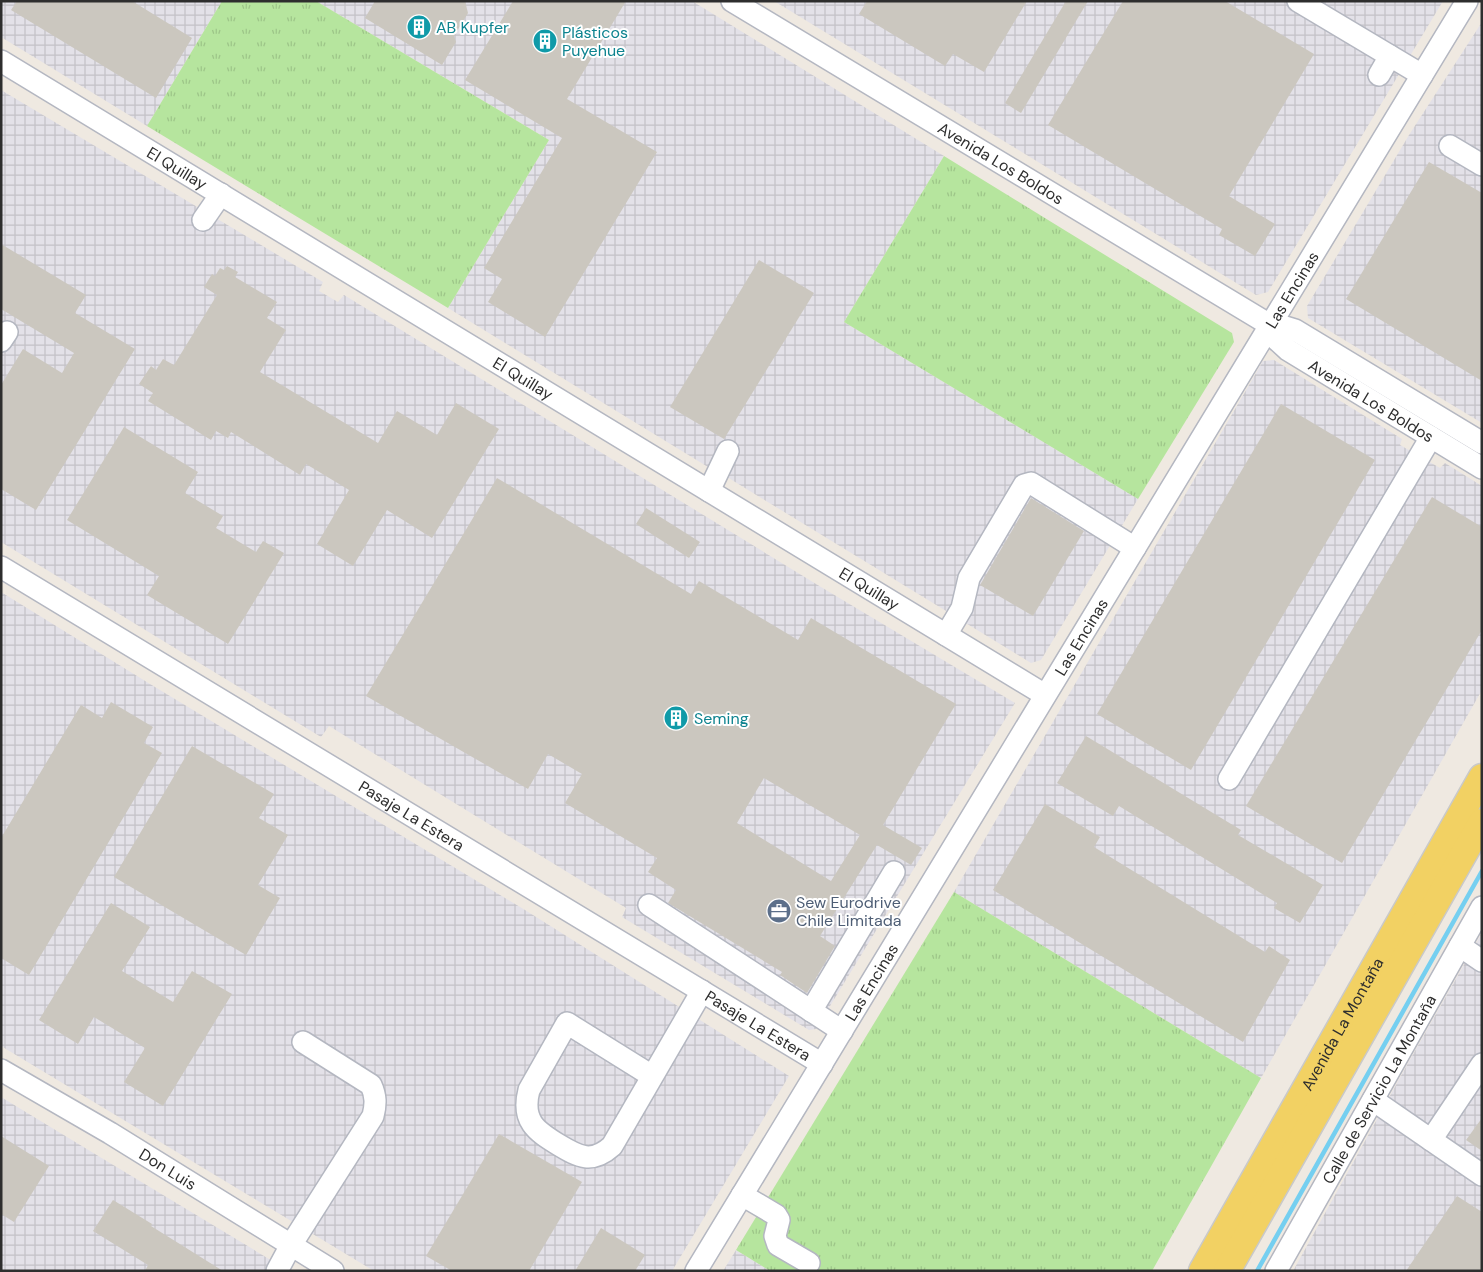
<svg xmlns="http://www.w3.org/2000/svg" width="1483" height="1272" font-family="'DM Sans',sans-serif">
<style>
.industrial{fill:url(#industrial-grid)}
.grass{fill:url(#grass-tufts)}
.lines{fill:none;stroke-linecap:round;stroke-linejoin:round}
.stream{stroke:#75cff0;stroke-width:4.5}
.building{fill:#cbc7bf;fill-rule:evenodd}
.minor-casing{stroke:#b4b7c1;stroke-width:24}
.major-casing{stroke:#c9c9c9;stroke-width:29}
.minor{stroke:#fff;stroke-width:21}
.major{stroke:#f2d163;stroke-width:26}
.labels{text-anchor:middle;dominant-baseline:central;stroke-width:4;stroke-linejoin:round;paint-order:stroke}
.culture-label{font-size:16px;fill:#0d838f;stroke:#fff;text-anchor:start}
.street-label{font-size:16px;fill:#2e2e2e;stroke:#fff}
.service-label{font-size:16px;fill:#4e5e75;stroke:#fff;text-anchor:start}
</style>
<defs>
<pattern id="industrial-grid" width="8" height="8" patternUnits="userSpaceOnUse" patternTransform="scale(1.25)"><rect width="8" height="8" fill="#e3e1e8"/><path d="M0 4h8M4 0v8" fill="none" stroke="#c3c1c7"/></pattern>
<pattern id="grass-tufts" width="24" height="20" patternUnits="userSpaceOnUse" patternTransform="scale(1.25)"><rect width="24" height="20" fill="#b6e59e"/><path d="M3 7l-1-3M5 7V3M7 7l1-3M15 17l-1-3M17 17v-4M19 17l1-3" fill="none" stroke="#9dc588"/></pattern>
</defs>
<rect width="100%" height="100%" fill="#efe9e1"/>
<g class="industrial">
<path d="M1,1H222L147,126L1,37Z"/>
<path d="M316,1H692L944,156L844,322L1138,499L1041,660L1031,663L727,477L713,462L708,467L448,308L549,140Z"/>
<path d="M774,1H1443L1268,292L1256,295Z"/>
<path d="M1482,22V423L1308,318L1307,306L1409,135Z"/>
<path d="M1,90L323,282L319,291L338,302L344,295L821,587L1015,703L816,1029L809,1030L622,917L626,908L329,726L321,737L1,542Z"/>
<path d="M1274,360L1402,439L1400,445L1440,468L1445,463L1482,486V690L1261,1078L954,892L1263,361Z"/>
<path d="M1,592L150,684L525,910L789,1076L672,1271H374L1,1046Z"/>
<path d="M1482,933V1271H1293L1407,1065Z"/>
<path d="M1,1097L95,1154L289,1271H1Z"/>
<path d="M736,1250L770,1271H723Z"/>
</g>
<g class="grass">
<path d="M222,1H316L549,140L448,308L147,126Z"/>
<path d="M944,156L1232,333L1234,342L1138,499L844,322Z"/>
<path d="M954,892L1261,1078L1152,1271H770L736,1250Z"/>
</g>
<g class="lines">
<path class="stream" d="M1257,1271L1482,871"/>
</g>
<g class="building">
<path d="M17,1H132L192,38L156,98L11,10Z"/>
<path d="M375,1H465L468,13L454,36L456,42L442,65L365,18Z"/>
<path d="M513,1H626L567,99L657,152L545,337L488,302L502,279L484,268L562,138L465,80Z"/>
<path d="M867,1H1027L984,72L953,54L945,66L859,14Z"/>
<path d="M1066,1H1088L1021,113L1005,103Z"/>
<path d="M1123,1H1225L1314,54L1229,196L1275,224L1255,256L1219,235L1222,229L1048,125Z"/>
<path d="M1429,162L1482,193V381L1346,299Z"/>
<path d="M1,244L86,295L75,313L135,349L36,510L1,489V385L23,349L62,373L74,353L1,309Z"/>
<path d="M759,260L814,293L724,439L670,407Z"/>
<path d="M227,266L238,272L235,277L277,302L267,318L286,330L260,372L378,443L397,411L437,435L456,403L499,429L432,538L387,510L353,566L317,544L349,490L306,464L300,475L231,432L228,438L216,431L211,440L148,401L153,393L139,384L151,366L156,370L163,359L174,365L217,295L204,287L212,274L215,276L220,268L224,270Z"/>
<path d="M1281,404L1375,460L1191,770L1097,714Z"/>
<path d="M124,427L198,472L185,493L223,516L216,528L256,552L263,541L284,553L228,644L147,595L159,576L67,520Z"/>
<path d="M497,478L691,594L699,581L798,640L811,618L956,704L883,825L922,848L911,865L877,845L820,936L835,946L807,993L780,975L782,972L668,903L676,890L648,872L657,858L565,803L582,774L548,754L528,789L366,696ZM764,778L860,835L831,881L737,823Z"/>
<path d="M1432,497L1482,527V630L1342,863L1246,806Z"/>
<path d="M1031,498L1084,531L1033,616L980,585Z"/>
<path d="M646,508L700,542L689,558L636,524Z"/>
<path d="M111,702L153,727L144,743L162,753L29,975L1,958V838L81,705L102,718Z"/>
<path d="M1086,736L1241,830L1238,835L1323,885L1300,923L1274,908L1277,903L1119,806L1113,816L1057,783Z"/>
<path d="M192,746L274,794L259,818L288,835L258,885L280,898L246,955L114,877Z"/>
<path d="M1045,804L1100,837L1094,847L1265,952L1269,946L1290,960L1243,1042L993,890Z"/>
<path d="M111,903L150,927L122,971L173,1002L192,971L232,994L163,1106L124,1082L145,1048L94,1017L78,1044L39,1020Z"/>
<path d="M1482,1118V1151L1466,1140Z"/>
<path d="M499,1134L582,1182L529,1271H452L426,1256Z"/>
<path d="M1,1136L49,1166L14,1222L1,1214Z"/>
<path d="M1457,1196L1482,1212V1271H1406Z"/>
<path d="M113,1200L152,1224L151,1226L223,1271H145L148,1265L93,1231Z"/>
<path d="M601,1228L645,1255L635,1271H575Z"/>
</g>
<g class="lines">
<defs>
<g id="minor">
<path id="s1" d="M732,1L1270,325L1282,326L1295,330L1482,443"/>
<path d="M1298,1L1422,75"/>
<path id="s2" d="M1,61L1045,695"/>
<path d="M1379,75L1390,56"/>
<path d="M1450,146L1482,165"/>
<path d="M203,220L221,194"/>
<path id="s3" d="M1270,325L1277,340L1288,350L1482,468"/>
<path d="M1,341L7,332"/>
<path d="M709,491L728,451"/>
<path id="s4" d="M1,567L822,1064"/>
<path d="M946,635L962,608L969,578L1024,485L1031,483L1034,485L1135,548"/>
<path d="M1229,779L1431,437"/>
<path d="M649,905L842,1031"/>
<path d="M1460,946L1482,961"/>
<path d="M811,1011L894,872"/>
<path id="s5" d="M1,1070L110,1133L333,1271"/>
<path d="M652,1076L567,1023L529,1090C521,1121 536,1131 559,1145C579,1157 592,1164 612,1146L702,991"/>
<path d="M1373,1100L1482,1175"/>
<path d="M1431,1140L1482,1064"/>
<path d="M742,1195L776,1215L779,1220L775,1236L778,1245L809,1263"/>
<path d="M277,1271L291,1245L373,1116C376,1104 376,1096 371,1085L303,1042"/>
<path id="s6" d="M696,1271L1467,1"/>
<path id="s7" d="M1276,1271L1482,907"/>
</g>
<g id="major">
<path id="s8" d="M1202,1271L1482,777"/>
<path d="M1227,1271L1482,822"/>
</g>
</defs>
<use href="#minor" class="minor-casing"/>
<use href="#major" class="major-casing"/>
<use href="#minor" class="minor"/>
<use href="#major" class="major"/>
</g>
<defs>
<symbol id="building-disc" viewBox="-11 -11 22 22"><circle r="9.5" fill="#0f9aa8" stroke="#fff"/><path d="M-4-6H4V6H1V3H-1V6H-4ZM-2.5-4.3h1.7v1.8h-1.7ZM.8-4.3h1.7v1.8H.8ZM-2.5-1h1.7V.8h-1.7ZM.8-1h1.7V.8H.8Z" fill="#fff"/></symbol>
<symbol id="office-disc" viewBox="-11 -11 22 22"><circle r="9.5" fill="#5c6f8a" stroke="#fff"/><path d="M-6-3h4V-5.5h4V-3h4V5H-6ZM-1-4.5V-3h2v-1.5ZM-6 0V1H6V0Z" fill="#fff"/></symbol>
</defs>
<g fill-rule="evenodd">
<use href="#building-disc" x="405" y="13" width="28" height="28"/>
<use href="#building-disc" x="531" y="27" width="28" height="28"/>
<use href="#building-disc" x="662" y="704" width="28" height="28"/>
<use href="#office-disc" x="765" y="897" width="28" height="28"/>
</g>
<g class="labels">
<g class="culture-label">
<text x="436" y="27">AB Kupfer</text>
<text x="562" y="32">Plásticos<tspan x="562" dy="18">Puyehue</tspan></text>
<text x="694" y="718">Seming</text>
</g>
<g class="street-label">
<text stroke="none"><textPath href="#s1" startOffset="314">Avenida Los Boldos</textPath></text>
<text stroke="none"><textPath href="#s2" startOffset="206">El Quillay</textPath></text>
<text stroke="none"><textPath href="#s6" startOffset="1148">Las Encinas</textPath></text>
<text stroke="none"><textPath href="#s2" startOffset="611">El Quillay</textPath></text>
<text stroke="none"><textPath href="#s3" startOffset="129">Avenida Los Boldos</textPath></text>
<text stroke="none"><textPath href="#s2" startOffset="1016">El Quillay</textPath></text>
<text stroke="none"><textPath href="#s6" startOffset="742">Las Encinas</textPath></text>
<text stroke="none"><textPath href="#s4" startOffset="480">Pasaje La Estera</textPath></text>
<text stroke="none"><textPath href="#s6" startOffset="338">Las Encinas</textPath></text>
<text stroke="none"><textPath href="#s8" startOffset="284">Avenida La Montaña</textPath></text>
<text stroke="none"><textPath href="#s4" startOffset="885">Pasaje La Estera</textPath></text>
<text stroke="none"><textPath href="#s7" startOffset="209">Calle de Servicio La Montaña</textPath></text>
<text stroke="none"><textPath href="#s5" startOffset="194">Don Luis</textPath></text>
</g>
<g class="service-label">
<text x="796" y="902">Sew Eurodrive<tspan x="796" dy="18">Chile Limitada</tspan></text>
</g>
</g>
<rect width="1483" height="1272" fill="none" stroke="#2e2e2e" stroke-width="5"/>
</svg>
